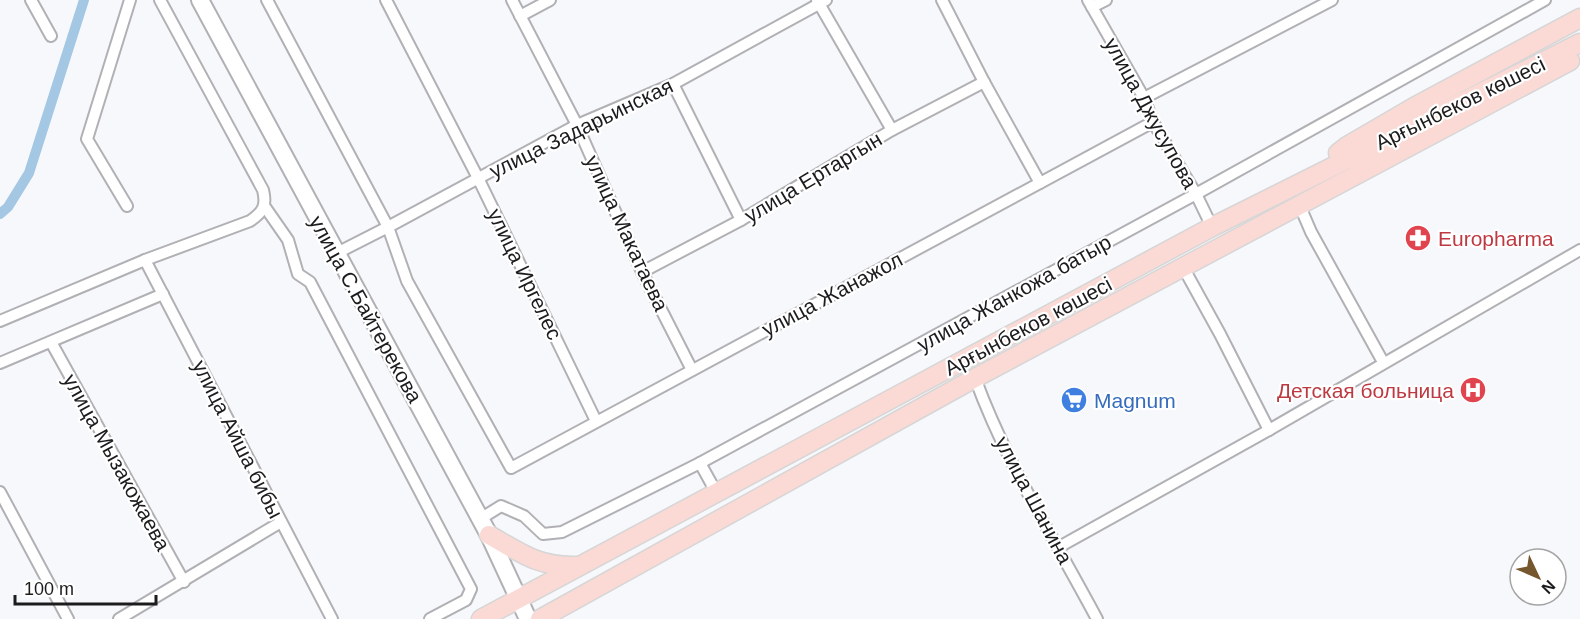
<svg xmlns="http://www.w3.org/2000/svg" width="1580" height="619" font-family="Helvetica,sans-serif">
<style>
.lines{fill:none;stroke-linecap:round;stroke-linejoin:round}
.canal{stroke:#a4c7e3;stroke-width:10}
.street-casing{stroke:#b1b1b5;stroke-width:14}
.secondary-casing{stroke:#b1b1b5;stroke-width:20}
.primary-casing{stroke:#d6d6d6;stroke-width:21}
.street{stroke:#fff;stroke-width:10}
.secondary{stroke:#fff;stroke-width:16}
.primary{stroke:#fbdad6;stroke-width:18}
.labels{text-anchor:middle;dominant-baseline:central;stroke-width:4.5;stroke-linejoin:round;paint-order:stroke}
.street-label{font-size:21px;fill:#1c1c1e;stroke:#fff}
.health-label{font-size:21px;fill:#be3a42;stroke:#fff;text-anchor:start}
.shop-label{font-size:21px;fill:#366cbe;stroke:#fff;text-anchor:start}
</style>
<rect width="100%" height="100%" fill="#f7f8fb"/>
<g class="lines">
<path class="canal" d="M0,214L8,207L29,173L84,0"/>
<defs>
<g id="street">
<path d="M31,0L51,36"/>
<path d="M267,0L388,227L407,281L511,468L1153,122"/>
<path d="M386,0L478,178L596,421"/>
<path d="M512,0L577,125L642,272L692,370"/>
<path d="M817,0L892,130"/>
<path d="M942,0L984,82L1040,183"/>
<path d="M1088,0L1144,98L1153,122L1196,194L1212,227"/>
<path d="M1092,7L1106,0"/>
<path d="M520,16L550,0"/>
<path d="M673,84L741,220"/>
<path d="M1144,98L1332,0"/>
<path d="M1299,204L1311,232L1383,362"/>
<path d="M127,206L87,139L130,0"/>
<path d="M265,207L288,240L298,274L310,282L471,589L466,600L430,619"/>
<path d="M335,254L388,227L577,125L673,84L826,0"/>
<path d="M145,260L332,619"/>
<path d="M1183,267L1220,334L1269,430"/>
<path d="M642,272L741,220L892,130L984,82"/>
<path d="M0,321L145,260L250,221C263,212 267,206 263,190L160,0"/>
<path d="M51,342L184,582"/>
<path d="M0,363L163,294"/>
<path d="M975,378C1006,463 1055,540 1097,619"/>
<path d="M700,463L716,492"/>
<path d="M0,492L68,619"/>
<path d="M480,519L501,506L524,516L543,534L562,532L700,463L1196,194L1545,0"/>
<path d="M1059,547L1269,430L1580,250"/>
<path d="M119,619L281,522"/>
</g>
<path id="secondary" d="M200,0L489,535L528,619"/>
<g id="primary">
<path d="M1338,153L1347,146L1414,107L1580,18"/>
<path d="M489,535C521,553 538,567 576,566"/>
<path d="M481,619L1212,227L1580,43"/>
<path d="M540,619L975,378L1570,61"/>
</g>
</defs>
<use href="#street" class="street-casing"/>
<use href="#secondary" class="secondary-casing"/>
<use href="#primary" class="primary-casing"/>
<use href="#street" class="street"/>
<use href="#secondary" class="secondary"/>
<use href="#primary" class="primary"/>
</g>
<defs>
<symbol id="pharmacy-disc" viewBox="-11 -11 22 22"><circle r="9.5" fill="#e0444e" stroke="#fff"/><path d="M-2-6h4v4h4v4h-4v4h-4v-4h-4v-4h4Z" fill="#fff"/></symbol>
<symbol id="hospital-disc" viewBox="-11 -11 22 22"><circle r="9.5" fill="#e0444e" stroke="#fff"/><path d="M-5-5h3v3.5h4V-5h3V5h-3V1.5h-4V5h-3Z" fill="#fff"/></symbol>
<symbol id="supermarket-disc" viewBox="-11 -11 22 22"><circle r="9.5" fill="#3f7fe0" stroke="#fff"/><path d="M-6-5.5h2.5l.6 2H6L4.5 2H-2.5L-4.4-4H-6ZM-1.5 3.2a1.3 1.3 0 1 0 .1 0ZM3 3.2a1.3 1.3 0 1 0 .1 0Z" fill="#fff"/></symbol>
</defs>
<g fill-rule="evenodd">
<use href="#pharmacy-disc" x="1403" y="223" width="30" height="30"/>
<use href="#hospital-disc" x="1458" y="375" width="30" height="30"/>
<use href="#supermarket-disc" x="1059" y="385" width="30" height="30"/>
</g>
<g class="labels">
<g class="street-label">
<text transform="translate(1460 103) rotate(-26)">Арғынбеков көшесі</text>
<text transform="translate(1151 113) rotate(61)">улица Джусупова</text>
<text transform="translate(581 128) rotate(-26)">улица Задарьинская</text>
<text transform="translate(813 177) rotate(-31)">улица Ертаргын</text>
<text transform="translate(627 233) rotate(65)">улица Макатаева</text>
<text transform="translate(525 274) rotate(64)">улица Иргелес</text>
<text transform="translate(1014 293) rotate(-29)">улица Жанкожа батыр</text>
<text transform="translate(832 294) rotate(-28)">улица Жанажол</text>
<text transform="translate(366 309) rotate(61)">улица С.Байтерекова</text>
<text transform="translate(1028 326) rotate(-28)">Арғынбеков көшесі</text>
<text transform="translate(238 439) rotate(63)">улица Айша бибы</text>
<text transform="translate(117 462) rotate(61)">улица Мызакожаева</text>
<text transform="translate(1034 500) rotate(62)">улица Шанина</text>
</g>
<g class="health-label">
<text x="1438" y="238">Europharma</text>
<text x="1454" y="390" text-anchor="end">Детская больница</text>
</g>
<g class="shop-label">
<text x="1094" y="400">Magnum</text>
</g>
</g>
<g transform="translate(1538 577) rotate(134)"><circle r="28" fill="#ffffff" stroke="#a4a4a5" stroke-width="1.5"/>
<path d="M0-4.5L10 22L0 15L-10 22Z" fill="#76562c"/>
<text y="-9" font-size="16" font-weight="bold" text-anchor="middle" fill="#1c1c1e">N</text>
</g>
<path d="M15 595v9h141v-9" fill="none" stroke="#1c1c1e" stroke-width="3"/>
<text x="24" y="595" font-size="18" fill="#1c1c1e" stroke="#ffffff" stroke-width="4.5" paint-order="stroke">100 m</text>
</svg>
